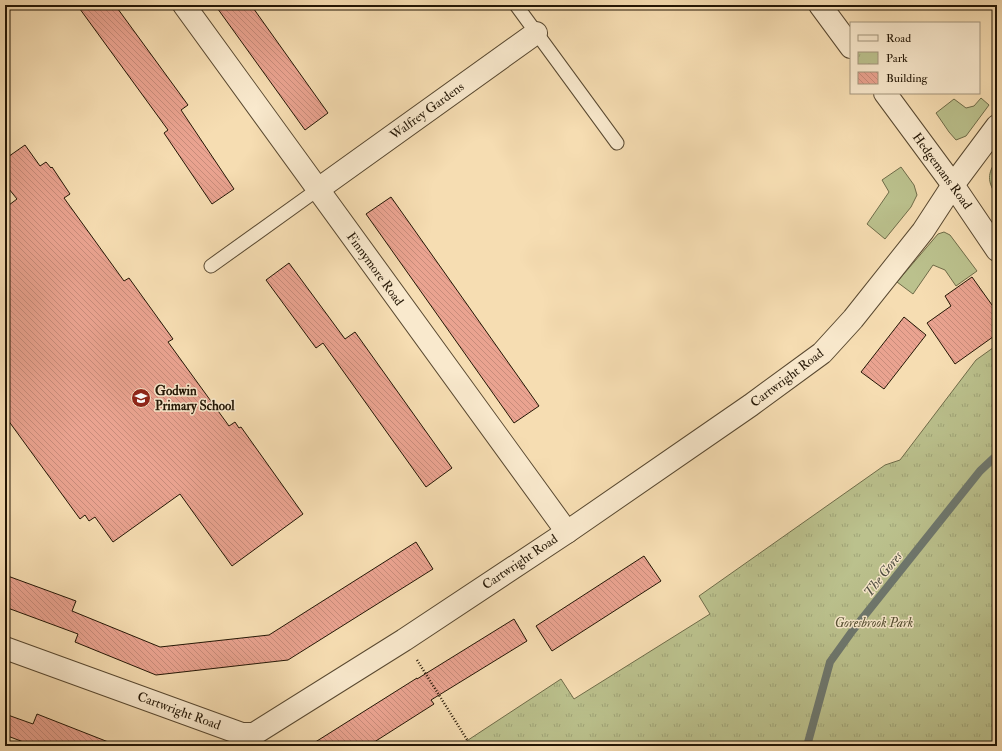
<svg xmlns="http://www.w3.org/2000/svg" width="1002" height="751" font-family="'IM FELL Double Pica',serif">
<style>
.grass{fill:#bbc18d;stroke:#6f6c49}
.park{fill:url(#park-tufts);stroke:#6f6c49}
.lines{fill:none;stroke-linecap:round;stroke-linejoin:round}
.stream{stroke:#6e786f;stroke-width:8}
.building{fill:url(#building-back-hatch);stroke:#231605}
.service-casing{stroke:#584830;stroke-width:15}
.minor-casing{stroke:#584830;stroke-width:24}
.tertiary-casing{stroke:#584830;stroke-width:24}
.path{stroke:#231605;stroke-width:2.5;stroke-dasharray:1 2;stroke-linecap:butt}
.service{stroke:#f9e9cd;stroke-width:13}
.minor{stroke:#f9e9cd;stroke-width:22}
.tertiary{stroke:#f9e9cd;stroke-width:22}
.labels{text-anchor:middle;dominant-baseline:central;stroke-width:3;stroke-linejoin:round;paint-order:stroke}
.street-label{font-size:13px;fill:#231605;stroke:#f9e9cd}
.poi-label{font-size:13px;font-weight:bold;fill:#231605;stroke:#f9e9cd;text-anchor:start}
.park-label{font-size:13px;font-style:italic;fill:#585235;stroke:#f9e9cd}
.water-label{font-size:14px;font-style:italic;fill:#4f4f43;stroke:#f9e9cd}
</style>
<defs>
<pattern id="park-tufts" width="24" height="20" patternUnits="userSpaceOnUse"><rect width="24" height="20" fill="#bbc18d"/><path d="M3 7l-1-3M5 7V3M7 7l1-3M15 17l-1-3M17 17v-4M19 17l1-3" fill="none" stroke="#a0a578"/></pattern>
<pattern id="building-back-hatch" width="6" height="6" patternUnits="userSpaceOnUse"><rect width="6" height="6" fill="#eaa390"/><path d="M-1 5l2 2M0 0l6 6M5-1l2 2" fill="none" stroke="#c88c7b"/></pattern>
</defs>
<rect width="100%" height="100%" fill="#f6ddb2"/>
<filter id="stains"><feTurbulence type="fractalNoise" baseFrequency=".005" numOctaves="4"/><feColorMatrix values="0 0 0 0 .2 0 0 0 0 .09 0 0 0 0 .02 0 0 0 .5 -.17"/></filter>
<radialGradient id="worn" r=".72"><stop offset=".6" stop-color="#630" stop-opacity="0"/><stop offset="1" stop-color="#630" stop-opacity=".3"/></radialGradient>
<g class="grass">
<path d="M981,98L989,105L966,136L956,140L949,132L936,113L954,99L966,108L974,106Z"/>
<path d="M997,160V196C987,182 987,173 997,160Z"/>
<path d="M901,167L914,185L917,195L911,207L885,239L867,224L889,192L882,180Z"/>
<path d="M944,232L950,235L977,271L956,286L945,270L933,265L913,294L897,282L938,234Z"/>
</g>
<path class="park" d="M997,345V746H459L561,679L574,699L710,614L699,596L885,465L900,460L976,360Z"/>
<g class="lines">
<path class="stream" d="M807,746L830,662L853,630L980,471L997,455"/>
</g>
<g class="building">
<path d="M77,5H115L188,105L181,110L234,189L212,204L164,133L168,130Z"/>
<path d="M215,5H251L328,113L305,130Z"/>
<path d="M25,145L40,166L46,162L51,168L52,167L70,194L64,198L124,281L129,278L173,339L168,342L229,426L235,422L239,428L241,427L303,514L232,566L180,494L113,542L95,517L89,521L85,515L80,519L5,416V208L17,199L5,184V159Z"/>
<path d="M391,197L539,406L514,423L366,214Z"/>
<path d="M289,263L345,339L355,332L452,468L426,487L323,343L316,348L266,280Z"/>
<path d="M972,277L997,312V334L955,364L927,323L951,306L945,296Z"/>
<path d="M904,317L926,335L884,389L861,372Z"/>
<path d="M416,542L433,569L288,660L156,675L75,642L78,634L5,607V575L76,601L72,611L160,647L269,635Z"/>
<path d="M644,556L661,581L552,651L536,626Z"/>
<path d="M514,619L527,641L431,700L434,704L368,746H309L417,678V679Z"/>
<path d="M5,714L33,724L37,714L116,745V746H34L5,735Z"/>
</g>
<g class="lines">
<defs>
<g id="service">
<path d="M516,5L617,143"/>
<path d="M211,266L317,190"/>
</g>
<g id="minor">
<path d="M184,5L567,532"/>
<path d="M317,190L536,33"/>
<path d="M5,648L242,734H254L404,640L567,532L751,405L822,353L853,319L923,231L953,185L997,126"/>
</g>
<g id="tertiary">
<path d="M820,5L851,47"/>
<path d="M885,93L953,185L997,250"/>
</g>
</defs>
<use href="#service" class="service-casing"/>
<use href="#minor" class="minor-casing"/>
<use href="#tertiary" class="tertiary-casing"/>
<path class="path" d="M417,660L471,746"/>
<use href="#service" class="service"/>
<use href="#minor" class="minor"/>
<use href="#tertiary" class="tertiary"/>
</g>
<defs>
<symbol id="school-disc" viewBox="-11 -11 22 22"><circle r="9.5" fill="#8f2418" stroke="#f9e9cd"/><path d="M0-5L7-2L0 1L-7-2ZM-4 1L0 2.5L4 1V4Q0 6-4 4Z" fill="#fff"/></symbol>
</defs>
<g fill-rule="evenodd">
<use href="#school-disc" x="130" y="387" width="22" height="22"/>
</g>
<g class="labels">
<g class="street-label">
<text transform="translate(427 111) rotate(-36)">Walfrey Gardens</text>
<text transform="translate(942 171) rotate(54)">Hedgemans Road</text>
<text transform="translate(375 269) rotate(54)">Finnymore Road</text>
<text transform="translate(787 378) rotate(-37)">Cartwright Road</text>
<text transform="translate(520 562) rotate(-34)">Cartwright Road</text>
<text transform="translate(179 711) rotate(20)">Cartwright Road</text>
</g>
<g class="poi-label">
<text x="155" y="391">Godwin<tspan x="155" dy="15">Primary School</tspan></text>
</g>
<g class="park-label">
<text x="874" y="623">Goresbrook Park</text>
</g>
<g class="water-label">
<text transform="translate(883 574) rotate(-52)">The Gores</text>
</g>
</g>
<rect width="1002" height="751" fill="none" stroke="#f6ddb2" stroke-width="20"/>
<rect x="6" y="6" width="990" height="739" fill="none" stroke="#231605" stroke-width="2"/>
<rect x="10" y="10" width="982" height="731" fill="none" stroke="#231605"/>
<rect x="850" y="22" width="130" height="72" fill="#f9e9cd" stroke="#a3957d"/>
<rect x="858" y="35" width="20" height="6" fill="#f9e9cd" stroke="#a3957d"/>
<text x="886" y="42" font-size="12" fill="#231605">Road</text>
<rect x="858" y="52" width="20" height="12" fill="url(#park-tufts)" stroke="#a3957d"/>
<text x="886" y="62" font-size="12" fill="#231605">Park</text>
<rect x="858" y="72" width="20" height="12" fill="url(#building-back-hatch)" stroke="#a3957d"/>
<text x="886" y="82" font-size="12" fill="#231605">Building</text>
<rect width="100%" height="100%" filter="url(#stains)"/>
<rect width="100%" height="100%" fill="url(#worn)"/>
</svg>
